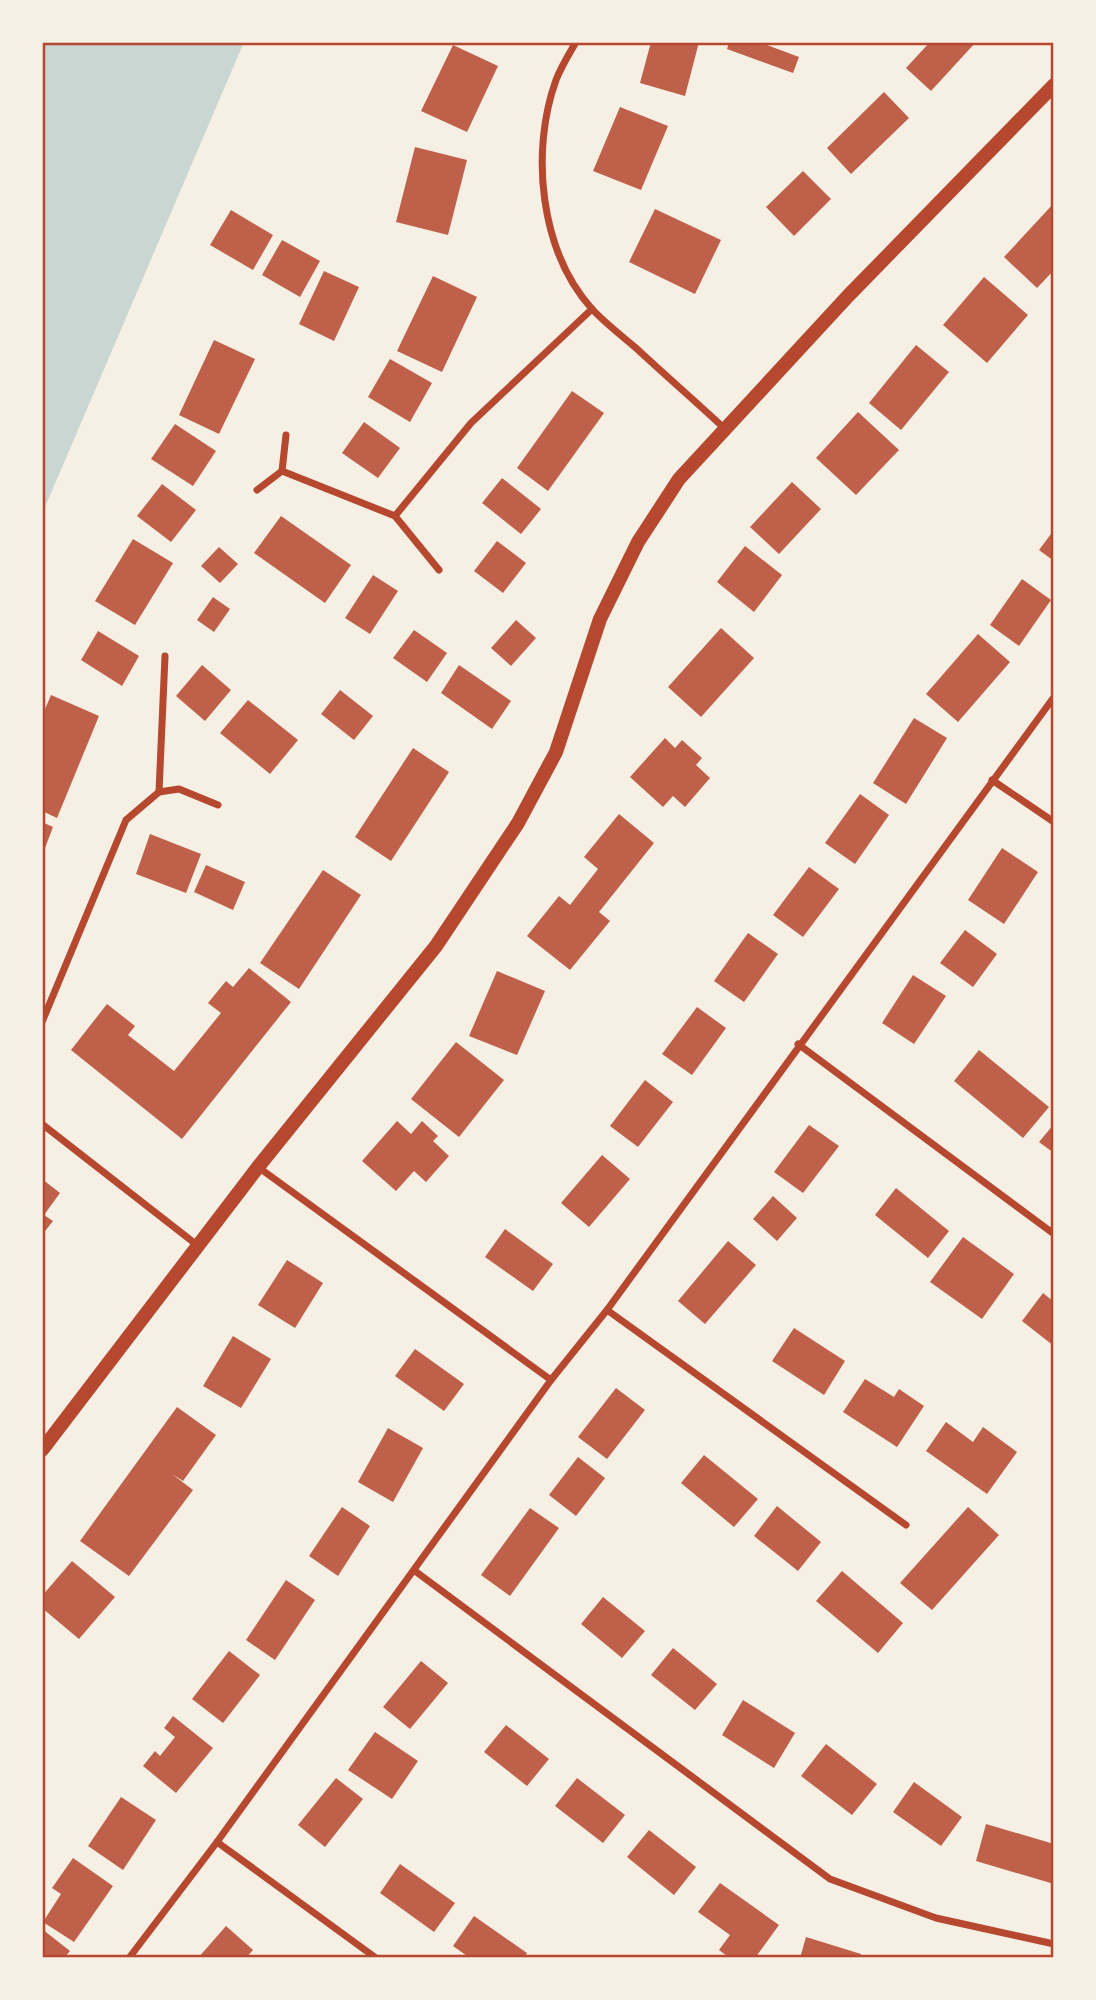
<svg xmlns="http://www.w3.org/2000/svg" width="1096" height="2000" font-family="'Sofia Sans Condensed',sans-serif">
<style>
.water{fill:#c9d6d2}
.building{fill:#bf614a}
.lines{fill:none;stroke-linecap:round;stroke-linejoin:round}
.minor{stroke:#b5482f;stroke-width:7}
.secondary{stroke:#b5482f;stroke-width:14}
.neatline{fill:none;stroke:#b5482f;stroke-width:2.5}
</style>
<rect width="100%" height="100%" fill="#f6efe4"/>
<path class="water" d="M42,42H244L42,514Z"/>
<g class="building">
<path d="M651,42H699L685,96L640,83Z"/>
<path d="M729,42H769L767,45L799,57L793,73L727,49Z"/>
<path d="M930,42H976L931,91L906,68Z"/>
<path d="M453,45L498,66L467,132L421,111Z"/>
<path d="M884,92L909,118L851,174L827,148Z"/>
<path d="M620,107L668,126L641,190L593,171Z"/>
<path d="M415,147L467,160L448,235L396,222Z"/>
<path d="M803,171L831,199L794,236L766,207Z"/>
<path d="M1054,203V270L1037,288L1004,257Z"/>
<path d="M655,209L721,240L695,294L629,262Z"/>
<path d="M231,210L273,235L253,270L210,245Z"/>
<path d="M282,240L320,261L300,297L262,275Z"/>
<path d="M324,271L359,287L334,341L299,324Z"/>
<path d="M433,276L477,297L442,372L397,351Z"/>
<path d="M984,277L1028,315L987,363L943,325Z"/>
<path d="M214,340L255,359L219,434L179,415Z"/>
<path d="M916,345L949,372L901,430L869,403Z"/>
<path d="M390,359L432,383L410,422L368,397Z"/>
<path d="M572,391L604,413L548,491L517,468Z"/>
<path d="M858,412L899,450L856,495L816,458Z"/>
<path d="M364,422L400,448L378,478L342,453Z"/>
<path d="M175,424L216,451L193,486L151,459Z"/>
<path d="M502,478L541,509L521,534L482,503Z"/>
<path d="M792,482L821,509L779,554L750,527Z"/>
<path d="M162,484L196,510L171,542L137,516Z"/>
<path d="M281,516L351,565L325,603L254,553Z"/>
<path d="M1054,530V561L1039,550Z"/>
<path d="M133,539L173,563L135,625L95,601Z"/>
<path d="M497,541L526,563L503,593L474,571Z"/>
<path d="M745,546L782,575L754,612L717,582Z"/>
<path d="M219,547L238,564L220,583L201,566Z"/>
<path d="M373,575L398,591L370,634L345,618Z"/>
<path d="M1022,579L1051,600L1019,646L990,625Z"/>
<path d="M213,597L230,609L214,632L197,620Z"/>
<path d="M516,620L536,638L511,666L491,648Z"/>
<path d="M721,628L754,658L701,717L668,687Z"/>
<path d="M414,630L447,653L427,682L393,658Z"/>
<path d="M98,631L139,656L122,686L81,660Z"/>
<path d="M978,634L1010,662L958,722L926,694Z"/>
<path d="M202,665L231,690L205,721L176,696Z"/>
<path d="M459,665L511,701L492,729L441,693Z"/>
<path d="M340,690L373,716L354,740L321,714Z"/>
<path d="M51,695L99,716L57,818L42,811V716Z"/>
<path d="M248,700L298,740L270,774L220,733Z"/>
<path d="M914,718L947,738L906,804L873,783Z"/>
<path d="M665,738L675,748L682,740L702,758L696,765L710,778L685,807L673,796L663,807L630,777Z"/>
<path d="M413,748L449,772L391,861L355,837Z"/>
<path d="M860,794L889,815L855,864L825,843Z"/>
<path d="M619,814L654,843L599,912L610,921L570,970L527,936L559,896L570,905L598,869L584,857Z"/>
<path d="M42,822L53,827L42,856Z"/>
<path d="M150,834L201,854L186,893L136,874Z"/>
<path d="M1002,848L1038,872L1004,924L968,900Z"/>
<path d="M206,865L245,882L233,910L194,892Z"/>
<path d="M809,867L839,889L803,937L773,915Z"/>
<path d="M323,870L361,895L299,989L260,963Z"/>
<path d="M965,930L997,954L973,987L940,963Z"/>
<path d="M748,933L778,954L744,1002L714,981Z"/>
<path d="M249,968L291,1002L182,1139L71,1050L107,1004L135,1026L128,1035L174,1071L221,1013L208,1003L226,981L233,987Z"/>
<path d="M497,971L545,991L517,1055L469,1036Z"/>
<path d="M913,975L946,996L914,1044L882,1023Z"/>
<path d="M697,1007L726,1028L692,1075L662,1054Z"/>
<path d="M456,1042L504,1080L459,1137L411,1099Z"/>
<path d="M979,1050L1049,1107L1023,1138L954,1081Z"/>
<path d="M645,1080L673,1102L638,1147L610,1126Z"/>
<path d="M397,1121L411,1134L422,1121L438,1136L433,1141L449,1156L426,1182L414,1171L396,1191L362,1161Z"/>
<path d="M1054,1124V1153L1039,1142Z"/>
<path d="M809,1125L839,1146L803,1193L774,1172Z"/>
<path d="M602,1155L630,1179L589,1227L561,1203Z"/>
<path d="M42,1179L60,1193L44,1215L53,1221L42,1235Z"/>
<path d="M896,1188L949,1231L928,1258L875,1215Z"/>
<path d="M773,1196L797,1218L777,1241L753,1219Z"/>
<path d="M505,1229L553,1264L533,1291L485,1257Z"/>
<path d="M963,1237L1014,1274L982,1319L930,1282Z"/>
<path d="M728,1241L756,1265L705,1324L678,1301Z"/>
<path d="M287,1260L323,1283L295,1328L258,1305Z"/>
<path d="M1043,1293L1054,1302V1346L1022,1321Z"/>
<path d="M794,1328L845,1361L824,1395L772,1361Z"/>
<path d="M233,1336L271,1359L241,1408L203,1386Z"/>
<path d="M415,1349L464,1384L444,1411L395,1376Z"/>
<path d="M865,1379L894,1397L899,1389L924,1406L897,1447L843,1412Z"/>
<path d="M616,1388L645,1410L607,1459L578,1437Z"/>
<path d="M177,1407L216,1435L183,1481L172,1474L193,1490L129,1576L80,1541Z"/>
<path d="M946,1422L973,1442L983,1427L1017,1452L987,1494L926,1451Z"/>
<path d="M388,1428L423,1448L393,1502L358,1482Z"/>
<path d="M704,1455L758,1499L734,1527L681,1483Z"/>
<path d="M578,1457L605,1478L576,1516L549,1495Z"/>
<path d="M777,1506L821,1542L798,1571L754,1536Z"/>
<path d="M342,1507L370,1526L338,1576L309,1556Z"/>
<path d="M968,1507L999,1535L932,1610L900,1583Z"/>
<path d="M530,1508L559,1528L510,1596L481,1575Z"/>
<path d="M72,1561L115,1597L79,1639L42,1608V1596Z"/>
<path d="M842,1571L903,1623L878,1653L816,1601Z"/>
<path d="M286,1580L315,1600L275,1660L246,1640Z"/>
<path d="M603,1597L645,1631L622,1658L581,1624Z"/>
<path d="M673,1648L717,1684L695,1710L651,1675Z"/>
<path d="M229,1651L260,1675L223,1723L192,1699Z"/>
<path d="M421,1661L448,1683L410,1729L383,1707Z"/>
<path d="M743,1700L795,1733L774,1768L722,1735Z"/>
<path d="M173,1716L213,1748L176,1793L143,1766L155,1751L160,1756L175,1737L164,1728Z"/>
<path d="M506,1725L549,1759L527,1786L484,1752Z"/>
<path d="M375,1732L418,1761L392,1799L348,1770Z"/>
<path d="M826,1744L877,1784L852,1815L801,1776Z"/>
<path d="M336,1778L363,1799L325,1847L298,1825Z"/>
<path d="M577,1778L625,1815L603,1843L555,1806Z"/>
<path d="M914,1782L962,1817L941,1846L893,1812Z"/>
<path d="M121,1797L156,1820L123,1870L88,1846Z"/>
<path d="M986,1824L1054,1844V1884L976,1861Z"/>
<path d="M649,1830L696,1867L674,1895L627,1857Z"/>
<path d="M73,1858L113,1886L74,1942L43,1922L61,1894L52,1888Z"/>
<path d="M400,1864L455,1903L434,1932L380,1893Z"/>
<path d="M720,1883L779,1925L755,1958H730L719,1950L730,1935L698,1912Z"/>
<path d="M474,1916L527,1953L524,1958H470L453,1946Z"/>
<path d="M226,1926L253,1950L246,1958H198Z"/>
<path d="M42,1929L70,1951L64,1958H42Z"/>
<path d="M806,1937L861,1954L860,1958H800Z"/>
</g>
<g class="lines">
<g class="minor">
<path d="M576,42C569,54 561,67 556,80C530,152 540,251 592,309C605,323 622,336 636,348C665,375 695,401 724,428"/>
<path d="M282,471L286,435"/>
<path d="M257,490L282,471L395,516L471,423L592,309"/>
<path d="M395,516L439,570"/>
<path d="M992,780L1054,822"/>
<path d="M159,792L165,656"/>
<path d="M42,1022L126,820L159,792L179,789L218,805"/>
<path d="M798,1044L1054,1234"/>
<path d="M42,1124L197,1245"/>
<path d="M258,1167L551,1380"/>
<path d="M607,1310L906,1525"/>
<path d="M415,1571L830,1879L936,1918L1054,1944"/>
<path d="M217,1842L376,1958"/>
<path d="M129,1958L217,1842L551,1380L607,1310L1054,697"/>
</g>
<path class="secondary" d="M42,1450L258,1167L436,946L518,823L556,752L600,619L638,542L679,479L848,296L1054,85"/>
</g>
<rect width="1096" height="2000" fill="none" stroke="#f6efe4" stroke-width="88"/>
<rect x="44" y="44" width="1008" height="1912" class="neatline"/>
</svg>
